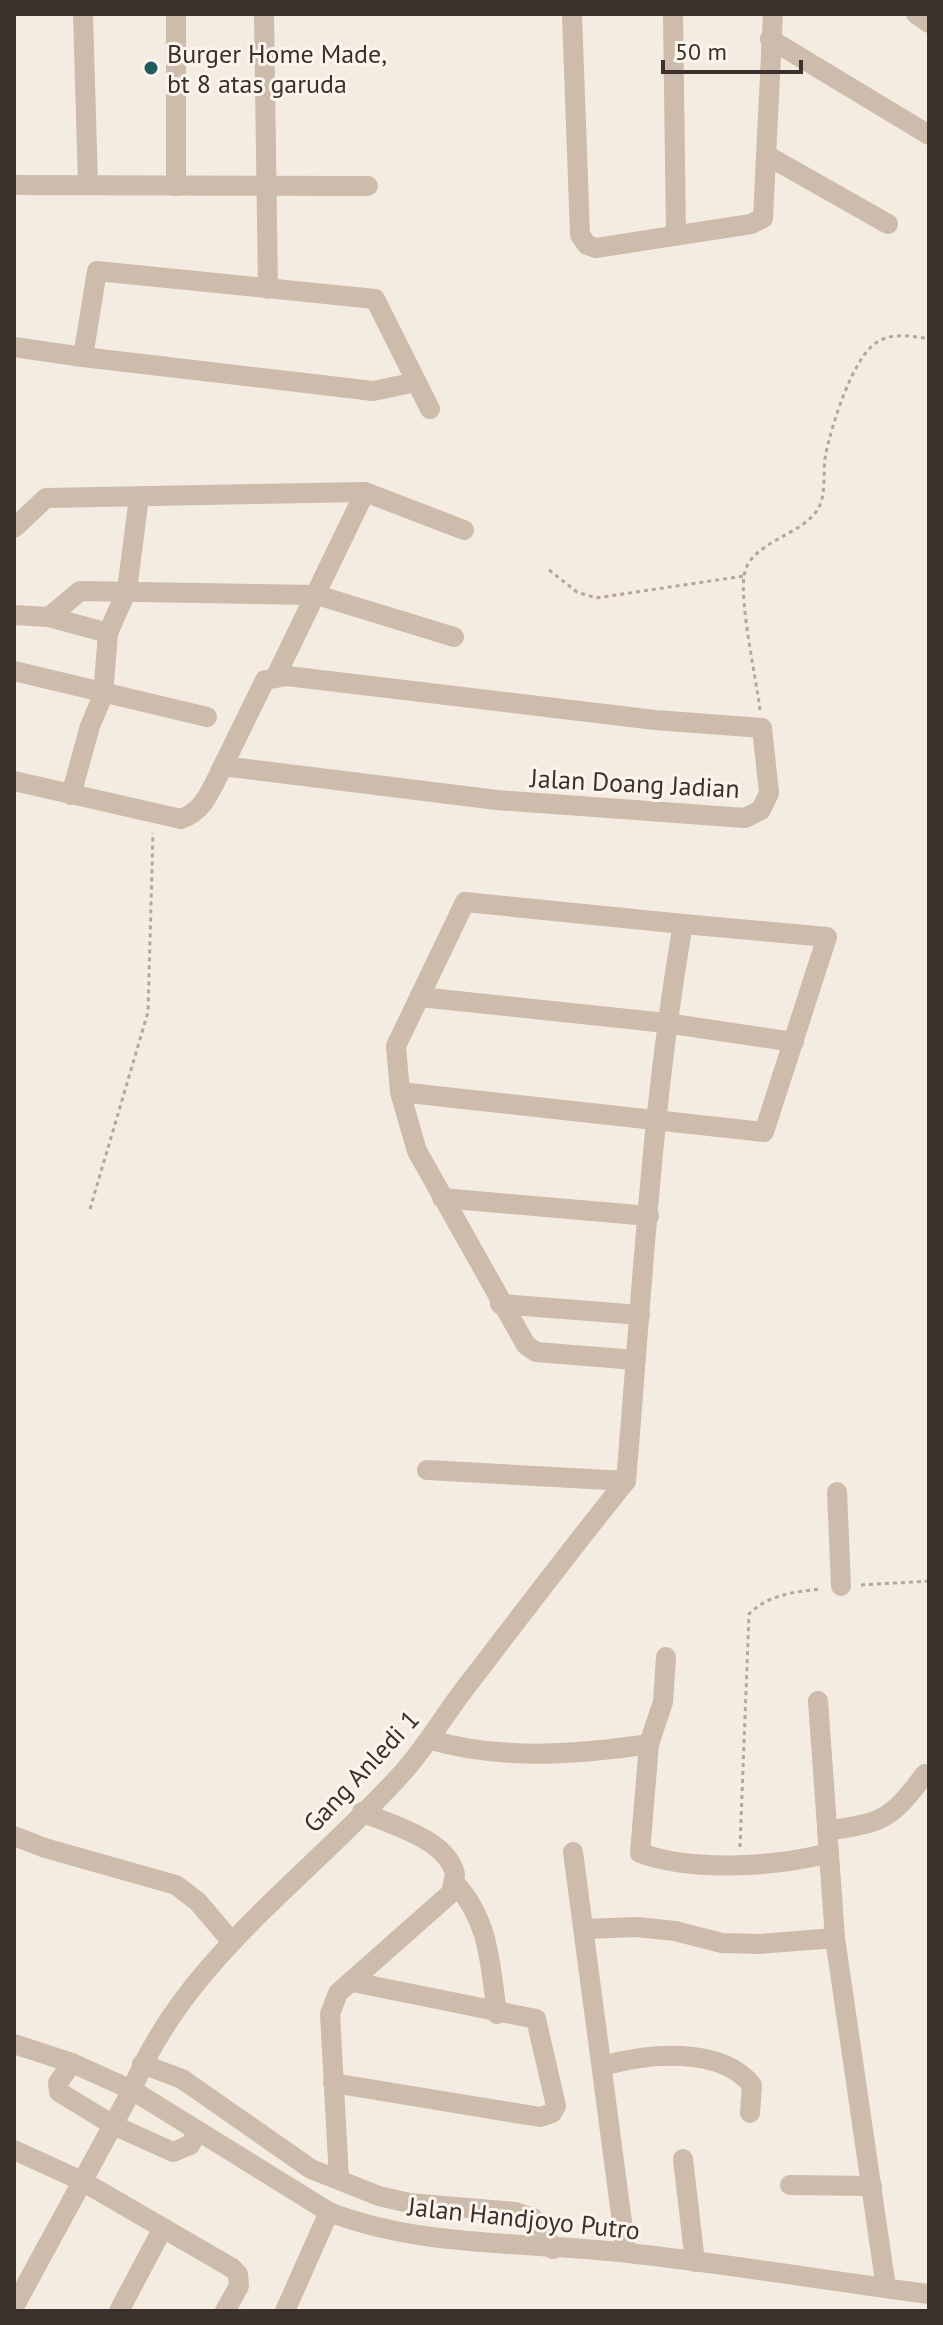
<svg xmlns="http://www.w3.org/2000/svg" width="943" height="2325" font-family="'PT Sans',sans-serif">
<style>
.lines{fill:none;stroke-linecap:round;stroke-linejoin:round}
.path{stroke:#b9a596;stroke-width:3;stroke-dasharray:4 4;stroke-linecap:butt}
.minor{stroke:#cdbbac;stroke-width:20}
.poi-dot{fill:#1f5a5e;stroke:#fbf5ee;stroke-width:3}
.labels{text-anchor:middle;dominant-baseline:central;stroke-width:6;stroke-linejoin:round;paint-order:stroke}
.poi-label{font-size:26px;fill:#3b302b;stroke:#fbf5ee;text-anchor:start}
.street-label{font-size:26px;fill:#3b302b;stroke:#fbf5ee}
</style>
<rect width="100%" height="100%" fill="#f4ebe1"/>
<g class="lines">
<g class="path">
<path d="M549,570L577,592L596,598L744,576"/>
<path d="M760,710C756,677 740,606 744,576C749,541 804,536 819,507C827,491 822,470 826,453C832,425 854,351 881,340C896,333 913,336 929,339"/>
<path d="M90,1209L148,1012L153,833"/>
<path d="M861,1585L929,1581"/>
<path d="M740,1847L749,1614C769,1594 795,1592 821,1589"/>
</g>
<g class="minor">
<path d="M83,14L88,185"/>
<path d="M176,14V186"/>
<path d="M264,14L268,289"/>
<path d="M572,14L580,235L587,245L596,248L751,224L763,218L773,14"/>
<path d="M673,14L676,236"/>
<path d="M916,14L929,23"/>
<path d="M770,39L929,135"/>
<path d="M768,156L888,224"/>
<path d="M14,185L368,186"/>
<path d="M14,347L83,357"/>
<path d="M416,382L373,391L83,357L97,271L375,299L430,409"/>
<path d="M14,528L46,498L365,492L464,530"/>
<path d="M14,615L49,617L108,633"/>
<path d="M49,617L80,591L317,595L454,637"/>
<path d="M14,671L207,717"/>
<path d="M276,676L365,492"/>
<path d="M14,781L181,819C205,811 212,787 223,766L497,800L745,818L761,810L769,793L762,728L655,720L287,676L265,680L223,766"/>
<path d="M71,795L90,726L103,695L108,633L127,590L139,497"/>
<path d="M420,997L666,1023L794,1042"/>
<path d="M400,1092L764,1132L827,937L683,924"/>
<path d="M442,1198L649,1216"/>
<path d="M500,1304L640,1315"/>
<path d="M427,1470L626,1481"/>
<path d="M626,1481C642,1295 651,1107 683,924L465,902L396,1046L400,1092L417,1151L526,1345L536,1352L636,1360"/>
<path d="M837,1492L841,1586"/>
<path d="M666,1657L663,1702L649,1744L640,1853C693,1872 775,1867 829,1853"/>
<path d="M818,1701L835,1938L886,2288"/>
<path d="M431,1740C500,1760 577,1755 649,1744"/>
<path d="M827,1831C883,1822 890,1821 925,1774"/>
<path d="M14,1836L45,1848L176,1885L198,1902L232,1942"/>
<path d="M573,1852L626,2252"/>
<path d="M455,1883C490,1922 490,1964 497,2014"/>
<path d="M584,1929L637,1927L675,1931L722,1943L760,1944L835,1938"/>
<path d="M14,2044L72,2063L132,2090L329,2212C426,2249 527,2241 628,2253C729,2264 829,2281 929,2294"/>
<path d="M72,2063L58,2083L59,2092L113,2125L173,2152L190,2145L198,2131"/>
<path d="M142,2064L182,2079L311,2169L379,2196L409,2203L515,2212L533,2218L542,2227L553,2249"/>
<path d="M603,2066C647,2053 720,2046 752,2085L750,2113"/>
<path d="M333,2083L540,2117L552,2113L556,2106L536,2019L353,1982"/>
<path d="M14,2150L82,2181L232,2268L238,2274L239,2286L225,2311"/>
<path d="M683,2159L695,2262"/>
<path d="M339,2179L330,2014L338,1993L451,1893L455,1874C447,1839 391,1825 362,1812"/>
<path d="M790,2185L872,2186"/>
<path d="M14,2307L132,2090C182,1961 316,1871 405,1770C428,1744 445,1714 466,1687C519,1618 571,1549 626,1481"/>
<path d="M119,2311L163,2228"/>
<path d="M285,2311L329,2212"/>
</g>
</g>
<circle class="poi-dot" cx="151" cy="68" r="8"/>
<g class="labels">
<g class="poi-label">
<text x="167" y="53">Burger Home Made,<tspan x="167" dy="30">bt 8 atas garuda</tspan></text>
</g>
<g class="street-label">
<text transform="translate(635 783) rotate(3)">Jalan Doang Jadian</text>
<text transform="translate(361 1771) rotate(-47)">Gang Anledi 1</text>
<text transform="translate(524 2218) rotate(6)">Jalan Handjoyo Putro</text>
</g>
</g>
<rect width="943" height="2325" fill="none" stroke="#3b302b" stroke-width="32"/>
<path d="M663 60v12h138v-12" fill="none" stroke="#3b302b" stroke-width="4"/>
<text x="675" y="60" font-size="24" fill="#3b302b" stroke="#fbf5ee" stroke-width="6" paint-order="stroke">50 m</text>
</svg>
